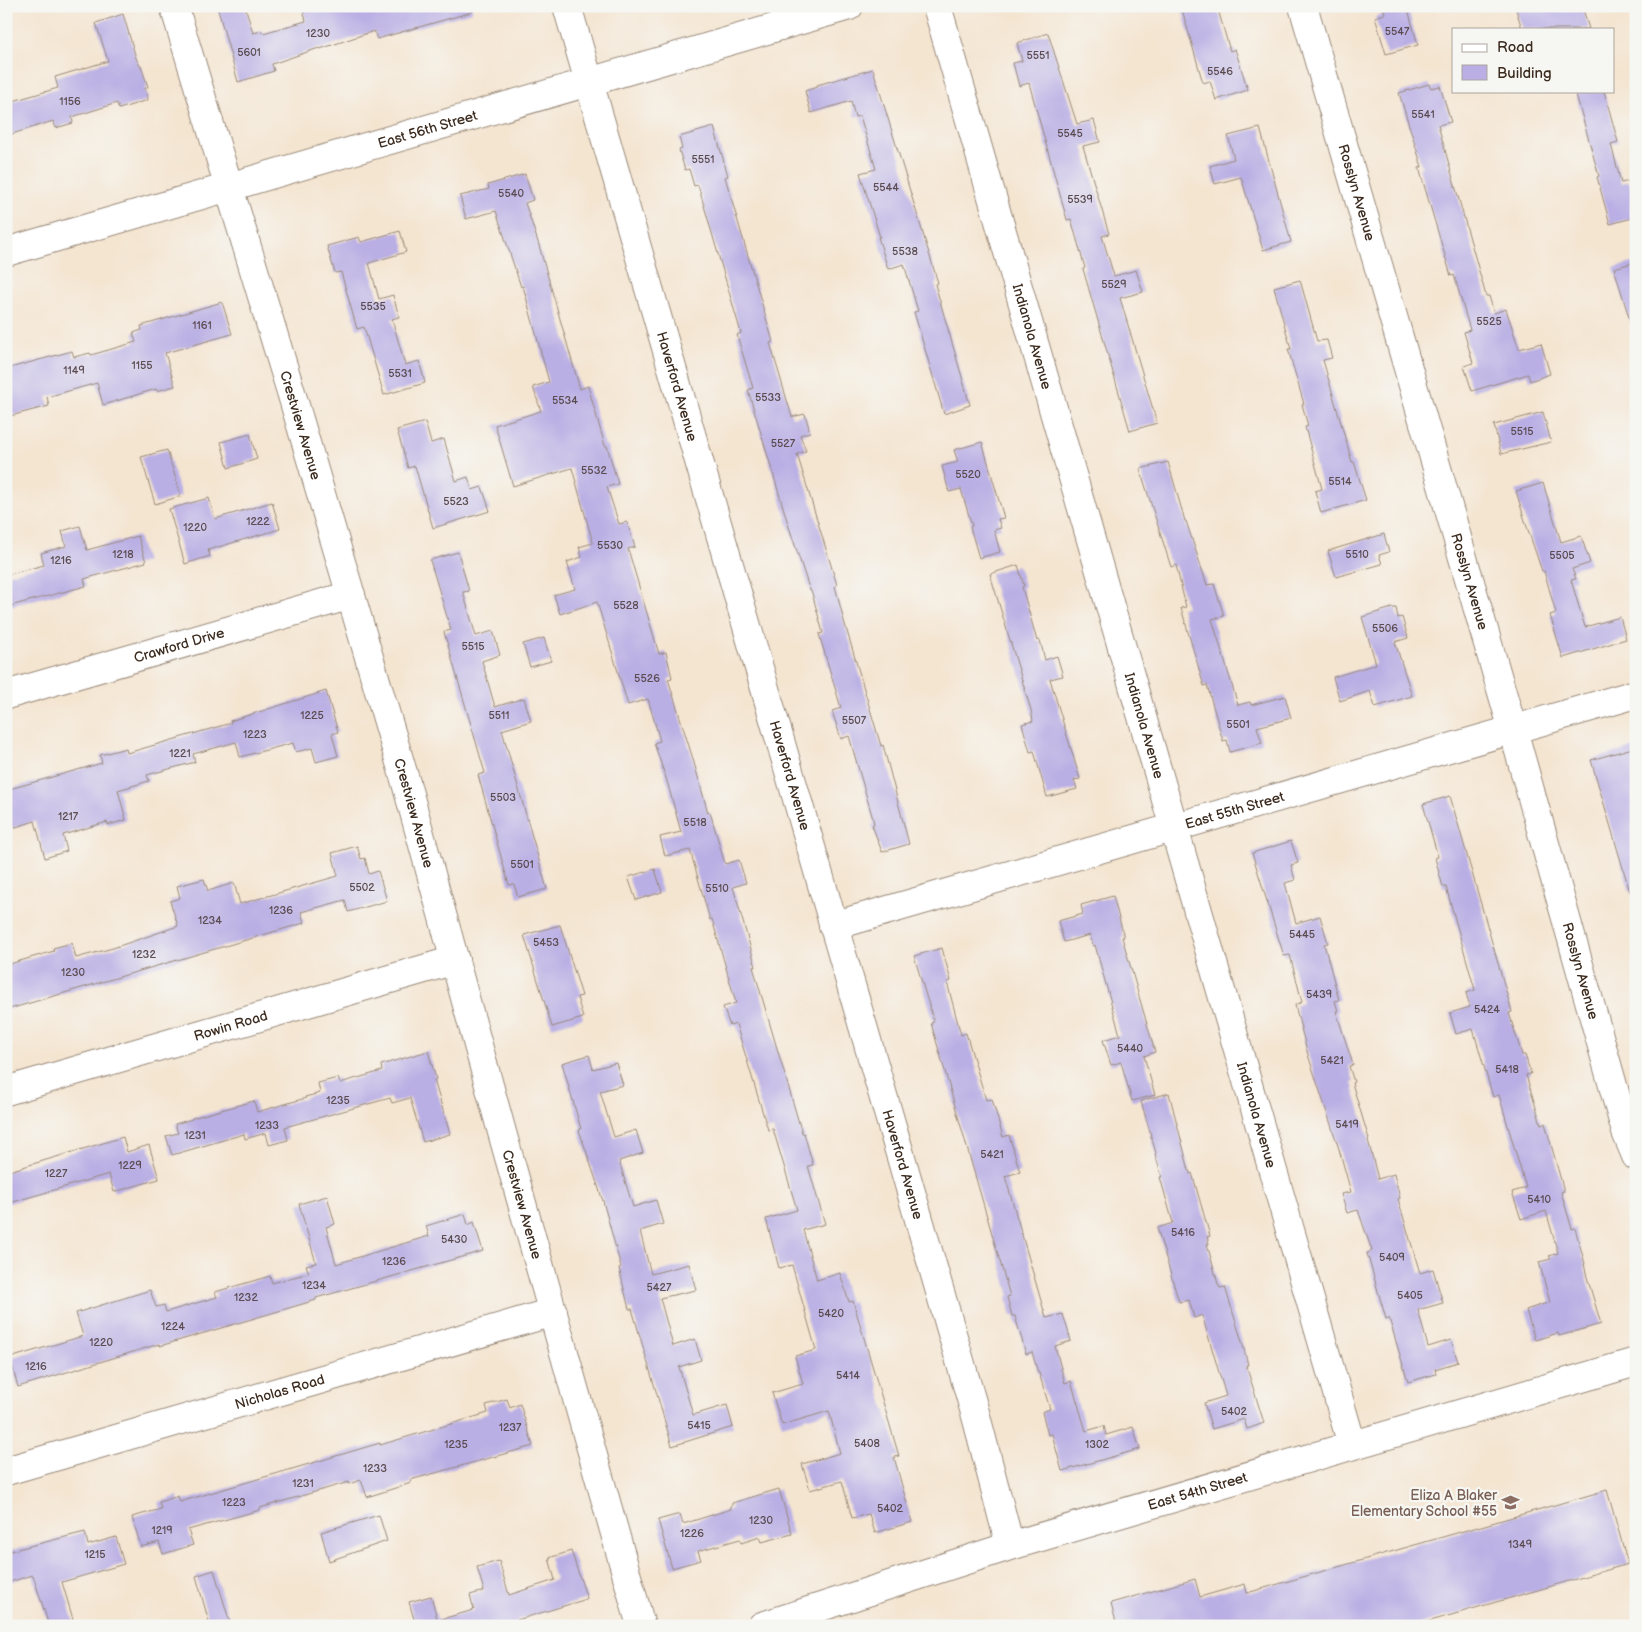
<svg xmlns="http://www.w3.org/2000/svg" width="1642" height="1632" font-family="'Balsamiq Sans',sans-serif">
<style>
.building{fill:#b9afe4}
.lines{fill:none;stroke-linecap:round;stroke-linejoin:round}
.minor-casing{stroke:#988878;stroke-width:30}
.minor{stroke:#fff;stroke-width:28}
.labels{text-anchor:middle;dominant-baseline:central;stroke-width:4.5;stroke-linejoin:round;paint-order:stroke}
.number-label{font-size:11px;fill:#5a4b50}
.street-label{font-size:14px;fill:#3b2a1e;stroke:#f6f6f2}
.education-label{font-size:14px;fill:#785e54;stroke:#f6f6f2;text-anchor:end}
</style>
<rect width="100%" height="100%" fill="#f6f6f2"/>
<filter id="ink" filterUnits="userSpaceOnUse"><feTurbulence type="fractalNoise" baseFrequency=".02" numOctaves="2"/><feDisplacementMap in="SourceGraphic" scale="10" xChannelSelector="R" yChannelSelector="G"/><feConvolveMatrix kernelMatrix="1 2 1 2 8 2 1 2 1" color-interpolation-filters="sRGB"/></filter>
<filter id="wash" filterUnits="userSpaceOnUse"><feTurbulence type="fractalNoise" baseFrequency=".0096" numOctaves="4" result="noise"/><feDisplacementMap in="SourceGraphic" scale="20" xChannelSelector="R" yChannelSelector="G"/><feGaussianBlur stdDeviation="1.12" result="paint"/><feColorMatrix in="noise" values="0 0 0 0 0 0 0 0 0 0 0 0 0 0 0 0 0 1.4 0 .05"/><feComposite in="paint" operator="in"/></filter>
<g filter="url(#wash)">
<rect width="100%" height="100%" fill="#f4e5d1"/>
<g id="blocks">
<g class="building">
<path d="M217,6H245L253,33L262,31L263,33L306,21L302,6H472V12L377,39L374,31L320,49L319,48L272,64L274,71L238,82Z"/>
<path d="M1181,6H1217L1230,51L1235,49L1248,90L1216,100L1210,81L1203,83Z"/>
<path d="M1383,6H1407L1418,45L1386,54L1375,17L1385,14Z"/>
<path d="M1515,6H1582L1589,29H1522Z"/>
<path d="M123,14L136,58L140,66H141L148,87L145,88L148,100L119,109L117,103L72,117L73,123L56,128L53,121L6,136V103L58,88L55,77L108,61L96,23Z"/>
<path d="M1048,33L1077,124L1094,120L1100,142L1083,146L1109,234L1102,236L1114,276L1136,270L1143,292L1120,298L1157,423L1130,431L1083,269L1085,268L1071,219L1067,220L1029,83L1019,86L1013,63L1022,61L1017,43Z"/>
<path d="M873,69L938,283L935,284L970,405L944,414L914,312L918,311L904,264L888,269L878,237H880L860,173L876,169L860,116L855,117L851,101L811,113L805,91L817,87V85Z"/>
<path d="M1429,84L1431,88L1440,86L1451,122L1438,125L1486,296H1489L1494,313L1506,309L1519,349L1541,343L1550,374L1530,381L1528,374L1472,391L1464,366L1473,363L1464,332L1470,330L1454,275L1451,276L1419,168L1422,167L1399,93Z"/>
<path d="M1575,91H1604L1618,142L1611,144L1621,183L1629,181L1633,194L1636,193V217L1610,224L1597,177L1599,176Z"/>
<path d="M714,127L728,176L725,177L773,342L770,343L792,417L805,414L810,432L800,435L806,451L797,454L837,585L835,586L844,621L881,746L883,745L909,844L882,852L872,825L874,824L873,819L849,736L841,739L832,711L841,708L819,634L823,633L812,593L809,588L789,527L748,390L753,388L737,335L741,333L698,185L694,186L689,169L685,170L679,150L682,149L679,137Z"/>
<path d="M1260,128L1291,242L1263,250L1241,177L1215,184L1210,166L1234,159L1228,136Z"/>
<path d="M525,174L533,200L525,203L538,242L580,389L588,386L605,446H607L618,484L607,487L619,524L627,522L635,547L628,549L659,654L666,652L672,678L668,679L693,759L708,813L710,812L725,864L739,860L746,883L733,887L756,967H753L802,1133H804L813,1165L808,1166L825,1224L803,1230L817,1280L840,1273L849,1302L853,1301L899,1456L894,1457L912,1522L875,1533L869,1514L852,1518L842,1481L810,1490L802,1464L840,1453L829,1411L782,1425L772,1393L803,1384L795,1356L816,1350L792,1265L779,1268L766,1219L797,1210L773,1129L768,1130L736,1024L730,1026L723,1007L736,1003L712,919L710,920L690,850L665,856L660,837L681,832L667,781L654,743L660,741L648,699L628,705L597,602L560,614L554,595L575,589L567,562L582,557L579,547L593,543L572,468L513,486L495,425L541,411L533,387L549,382L523,286L521,287L496,211L466,219L460,196L489,189L488,185Z"/>
<path d="M400,231L406,252L369,263L379,299L393,295L399,317L392,319L405,365L419,361L425,383L384,395L364,327L357,329L341,272L335,273L327,246L359,237L361,242Z"/>
<path d="M1636,262V323L1631,324L1614,268Z"/>
<path d="M1300,280L1317,341L1327,340L1332,358L1323,360L1352,462H1354L1366,500L1321,513L1315,491L1322,489L1305,427L1308,426L1302,404H1304L1288,349H1291L1274,287Z"/>
<path d="M222,302L232,334L165,353L175,386L157,391L156,389L103,405L97,383L47,397L49,406L6,417V369L72,351L74,357L90,353L91,355L136,342L133,333L142,330L141,326Z"/>
<path d="M1543,412L1551,442L1501,454L1494,425Z"/>
<path d="M425,422L431,443L444,439L456,481L468,477L472,490L482,487L490,511L433,528L415,466L408,468L397,430Z"/>
<path d="M250,434L257,459L228,468L221,442Z"/>
<path d="M982,442L1004,518L998,519L1001,528L994,530L1000,552L979,558L970,527L972,526L961,489L949,492L942,466L958,462L954,450Z"/>
<path d="M167,450L181,496L155,504L141,457Z"/>
<path d="M1168,462L1185,521H1186L1207,585L1214,584L1224,616L1212,619L1238,705L1250,702L1251,705L1285,696L1291,718L1257,727L1262,743L1230,752L1227,740L1223,741L1207,685L1204,686L1181,608L1186,607L1176,565L1171,567L1140,469Z"/>
<path d="M1543,483L1561,542L1581,536L1590,563L1572,569L1576,579L1571,580L1585,627L1620,617L1626,639L1563,658L1550,615L1556,613L1544,571H1542L1526,524L1516,491Z"/>
<path d="M209,498L215,519L272,502L280,529L208,550L210,556L185,564L169,509Z"/>
<path d="M80,526L87,550L138,536L146,562L84,579L86,586L6,607V575L44,565L41,553L66,546L62,531Z"/>
<path d="M1384,534L1389,552L1379,555L1382,564L1336,577L1328,551Z"/>
<path d="M458,552L469,591L463,592L476,636L493,631L500,655L482,661L495,707L524,698L531,721L502,730L547,889L518,897L514,884L509,885L478,775L485,773L444,632L451,630L430,560Z"/>
<path d="M1018,565L1024,586L1022,587L1037,641L1040,640L1045,660L1057,656L1063,676L1050,679L1080,779L1074,780L1077,789L1047,797L1034,751L1030,752L1022,724L1033,721L1031,710L990,574Z"/>
<path d="M1392,608H1396L1398,618L1402,617L1408,638L1395,642L1412,696L1375,707L1370,691L1340,701L1333,677L1376,664L1362,617Z"/>
<path d="M544,638L551,661L530,667L523,644Z"/>
<path d="M326,691L338,732L332,734L338,756L316,762L312,748L296,752L293,743L240,757L236,742L193,754L195,762L147,775L149,781L118,790L126,820L108,825L107,822L63,835L67,851L45,858L35,821L6,830V790L102,763L100,755L126,748L127,753L231,723L230,721Z"/>
<path d="M1636,747V892H1630L1591,760Z"/>
<path d="M1450,796L1512,1012L1509,1013L1522,1055H1525L1531,1074L1526,1075L1541,1124L1545,1123L1564,1191L1561,1192L1572,1229L1575,1228L1585,1264H1584L1587,1277L1601,1324L1559,1336L1558,1333L1535,1340L1526,1310L1550,1302L1539,1262L1551,1259L1549,1256L1558,1253L1546,1211L1521,1219L1512,1192L1526,1188L1499,1095L1493,1097L1473,1029L1456,1034L1450,1013L1470,1007L1466,993L1475,990L1446,887H1443L1435,858L1438,857L1423,804Z"/>
<path d="M1291,841L1298,863L1291,865L1295,880L1285,883L1296,923L1320,916L1328,943L1324,944L1339,1000L1335,1001L1338,1011H1336L1353,1065L1349,1066L1354,1082L1352,1083L1369,1139L1368,1140L1378,1179L1394,1174L1400,1198L1398,1199L1420,1273L1433,1269L1443,1303L1418,1310L1428,1347L1451,1340L1458,1362L1435,1369L1436,1374L1408,1382L1389,1318L1386,1319L1367,1253L1372,1251L1358,1210L1347,1213L1341,1194L1351,1192L1339,1149L1308,1055L1295,1005L1302,1002L1290,955L1284,956L1252,853Z"/>
<path d="M357,846L361,859L365,858L369,874L378,871L387,901L348,912L345,900L301,912L304,923L6,1010V965L54,951L53,948L72,943L76,958L113,948L178,926L170,901L180,898L177,886L204,879L208,891L234,883L240,904L338,876L332,853Z"/>
<path d="M655,869L662,892L636,900L628,877Z"/>
<path d="M1113,896L1124,937H1122L1155,1052L1144,1056L1155,1095L1132,1101L1121,1062L1111,1065L1103,1040L1120,1035L1095,945L1093,946L1090,935L1064,942L1058,921L1083,914L1081,905Z"/>
<path d="M560,925L582,996L577,997L583,1018L552,1027L524,935Z"/>
<path d="M942,948L951,981L947,982L961,1035L966,1033L986,1100L992,1099L1003,1137L1009,1135L1020,1172L1005,1176L1046,1318L1063,1314L1071,1341L1055,1346L1065,1383L1071,1381L1086,1431L1104,1426L1106,1435L1133,1427L1140,1449L1062,1471L1052,1434L1048,1435L1042,1412L1050,1409L1039,1373H1038L1032,1352L1026,1354L1015,1316H1012L1007,1297L1010,1296L931,1023L934,1022L914,956Z"/>
<path d="M428,1051L436,1079L434,1080L450,1134L423,1142L410,1098L392,1103L390,1098L285,1127L288,1140L269,1145L266,1133L245,1139L244,1134L172,1155L166,1136L178,1133L175,1124L192,1119V1118L254,1101L257,1112L306,1098L305,1097L320,1093L318,1083L338,1078L340,1083L382,1071L381,1065Z"/>
<path d="M589,1055L593,1069L616,1063L623,1085L600,1091L614,1137L636,1130L643,1153L619,1161L633,1207L656,1200L663,1224L640,1231L651,1274L689,1264L696,1290L660,1298L673,1346L695,1339L701,1360L679,1367L693,1415L727,1405L733,1427L672,1446L632,1309H629L619,1268L621,1267L603,1201L579,1130L581,1129L562,1063Z"/>
<path d="M1169,1093L1190,1174L1192,1173L1210,1236L1207,1237L1209,1244H1207L1218,1284L1220,1288L1225,1287L1243,1345L1248,1365H1246L1264,1423L1247,1429L1244,1419L1212,1429L1204,1403L1226,1396L1202,1315L1194,1318L1189,1300L1179,1302L1157,1228L1173,1223L1160,1177H1162L1155,1154L1156,1153L1141,1101Z"/>
<path d="M123,1137L127,1152L149,1145L159,1179L114,1192L109,1174L6,1204V1172Z"/>
<path d="M327,1196L335,1224L326,1227L336,1264L429,1236L426,1226L465,1214L468,1225L474,1222L483,1251L316,1298V1300L160,1346L159,1344L18,1387L10,1358L83,1336L76,1313L150,1290L156,1307L164,1305L166,1312L217,1297L215,1292L270,1276L272,1283L309,1273L306,1265L316,1263L299,1204Z"/>
<path d="M507,1399L510,1408L520,1404L533,1446L410,1480L411,1483L367,1497L361,1480L349,1484V1482L260,1508V1510L188,1530L193,1545L163,1554L159,1542L141,1547L132,1517L161,1509L159,1502L178,1496L180,1502L380,1443V1445L488,1413L486,1405Z"/>
<path d="M779,1489L792,1534L762,1542L760,1537L741,1543L740,1539L698,1551L701,1560L672,1568L658,1520L680,1514L683,1524L731,1509L730,1506L732,1505V1503Z"/>
<path d="M1607,1490L1628,1564L1413,1626H1117L1111,1603L1195,1579L1200,1597L1245,1584L1247,1593Z"/>
<path d="M379,1515L387,1541L329,1561L321,1532Z"/>
<path d="M85,1532L88,1545L116,1537L124,1564L62,1582L75,1626H49L33,1575L6,1583V1552Z"/>
<path d="M571,1551L587,1599L517,1620L518,1623L507,1626H439L438,1620L474,1610L470,1595L484,1591L477,1567L499,1561L509,1595L555,1580L549,1558Z"/>
<path d="M214,1570L231,1626H210L196,1576Z"/>
<path d="M431,1596L439,1626H416L409,1602Z"/>
</g>
</g>
</g>
<g filter="url(#ink)">
<use href="#blocks" fill-opacity="0" stroke="#988878" stroke-width="1"/>
<g class="lines">
<defs>
<g id="minor">
<path id="s1" d="M174,6L294,402L406,783L503,1136L641,1626"/>
<path id="s2" d="M567,6L976,1416L1010,1546"/>
<path id="s3" d="M937,6L1352,1445"/>
<path id="s4" d="M1303,6L1517,744L1626,1132L1636,1156"/>
<path id="s5" d="M6,252L849,6"/>
<path id="s6" d="M6,695L351,595"/>
<path id="s7" d="M833,926L1636,694"/>
<path id="s8" d="M6,1091L455,960"/>
<path id="s9" d="M6,1471L553,1312"/>
<path id="s10" d="M762,1626L1010,1546L1636,1362"/>
</g>
</defs>
<use href="#minor" class="minor-casing"/>
<use href="#minor" class="minor"/>
</g>
</g>
<defs>
<symbol id="school-bare" viewBox="-9 -9 18 18"><path d="M0-5L7-2L0 1L-7-2ZM-4 1L0 2.5L4 1V4Q0 6-4 4Z" fill="#8d6e63" stroke="#f6f6f2" stroke-width="2.5" paint-order="stroke"/></symbol>
</defs>
<g fill-rule="evenodd">
<use href="#school-bare" x="1498" y="1490" width="25" height="25"/>
</g>
<g class="labels">
<g class="number-label">
<text x="1397" y="31">5547</text>
<text x="318" y="33">1230</text>
<text x="249" y="52">5601</text>
<text x="1038" y="55">5551</text>
<text x="1220" y="71">5546</text>
<text x="70" y="101">1156</text>
<text x="1423" y="114">5541</text>
<text x="1070" y="133">5545</text>
<text x="703" y="159">5551</text>
<text x="886" y="187">5544</text>
<text x="511" y="193">5540</text>
<text x="1080" y="199">5539</text>
<text x="905" y="251">5538</text>
<text x="1114" y="284">5529</text>
<text x="373" y="306">5535</text>
<text x="1489" y="321">5525</text>
<text x="202" y="325">1161</text>
<text x="142" y="365">1155</text>
<text x="74" y="370">1149</text>
<text x="400" y="373">5531</text>
<text x="768" y="397">5533</text>
<text x="565" y="400">5534</text>
<text x="1522" y="431">5515</text>
<text x="783" y="443">5527</text>
<text x="594" y="470">5532</text>
<text x="968" y="474">5520</text>
<text x="1340" y="481">5514</text>
<text x="456" y="501">5523</text>
<text x="258" y="521">1222</text>
<text x="195" y="527">1220</text>
<text x="610" y="545">5530</text>
<text x="123" y="554">1218</text>
<text x="1357" y="554">5510</text>
<text x="1562" y="555">5505</text>
<text x="61" y="560">1216</text>
<text x="626" y="605">5528</text>
<text x="1385" y="628">5506</text>
<text x="473" y="646">5515</text>
<text x="647" y="678">5526</text>
<text x="312" y="715">1225</text>
<text x="499" y="715">5511</text>
<text x="854" y="720">5507</text>
<text x="1238" y="724">5501</text>
<text x="255" y="734">1223</text>
<text x="180" y="753">1221</text>
<text x="503" y="797">5503</text>
<text x="68" y="816">1217</text>
<text x="695" y="822">5518</text>
<text x="522" y="864">5501</text>
<text x="362" y="887">5502</text>
<text x="717" y="888">5510</text>
<text x="281" y="910">1236</text>
<text x="210" y="920">1234</text>
<text x="1302" y="934">5445</text>
<text x="546" y="942">5453</text>
<text x="144" y="954">1232</text>
<text x="73" y="972">1230</text>
<text x="1319" y="994">5439</text>
<text x="1487" y="1009">5424</text>
<text x="1130" y="1048">5440</text>
<text x="1332" y="1060">5421</text>
<text x="1507" y="1069">5418</text>
<text x="338" y="1100">1235</text>
<text x="1347" y="1124">5419</text>
<text x="267" y="1125">1233</text>
<text x="195" y="1135">1231</text>
<text x="992" y="1154">5421</text>
<text x="130" y="1165">1229</text>
<text x="56" y="1173">1227</text>
<text x="1539" y="1199">5410</text>
<text x="1183" y="1232">5416</text>
<text x="454" y="1239">5430</text>
<text x="1392" y="1257">5409</text>
<text x="394" y="1261">1236</text>
<text x="314" y="1285">1234</text>
<text x="659" y="1287">5427</text>
<text x="1410" y="1295">5405</text>
<text x="246" y="1297">1232</text>
<text x="831" y="1313">5420</text>
<text x="173" y="1326">1224</text>
<text x="101" y="1342">1220</text>
<text x="36" y="1366">1216</text>
<text x="848" y="1375">5414</text>
<text x="1234" y="1411">5402</text>
<text x="699" y="1425">5415</text>
<text x="510" y="1427">1237</text>
<text x="867" y="1443">5408</text>
<text x="456" y="1444">1235</text>
<text x="1097" y="1444">1302</text>
<text x="375" y="1468">1233</text>
<text x="303" y="1483">1231</text>
<text x="234" y="1502">1223</text>
<text x="890" y="1508">5402</text>
<text x="761" y="1520">1230</text>
<text x="162" y="1530">1219</text>
<text x="692" y="1533">1226</text>
<text x="1520" y="1544">1349</text>
<text x="95" y="1554">1215</text>
</g>
<g class="street-label">
<text stroke="none"><textPath href="#s5" startOffset="439">East 56th Street</textPath></text>
<text stroke="none"><textPath href="#s4" startOffset="194">Rosslyn Avenue</textPath></text>
<text stroke="none"><textPath href="#s3" startOffset="344">Indianola Avenue</textPath></text>
<text stroke="none"><textPath href="#s2" startOffset="396">Haverford Avenue</textPath></text>
<text stroke="none"><textPath href="#s1" startOffset="438">Crestview Avenue</textPath></text>
<text stroke="none"><textPath href="#s4" startOffset="599">Rosslyn Avenue</textPath></text>
<text stroke="none"><textPath href="#s6" startOffset="180">Crawford Drive</textPath></text>
<text stroke="none"><textPath href="#s3" startOffset="749">Indianola Avenue</textPath></text>
<text stroke="none"><textPath href="#s2" startOffset="801">Haverford Avenue</textPath></text>
<text stroke="none"><textPath href="#s7" startOffset="418">East 55th Street</textPath></text>
<text stroke="none"><textPath href="#s1" startOffset="842">Crestview Avenue</textPath></text>
<text stroke="none"><textPath href="#s4" startOffset="1004">Rosslyn Avenue</textPath></text>
<text stroke="none"><textPath href="#s8" startOffset="234">Rowin Road</textPath></text>
<text stroke="none"><textPath href="#s3" startOffset="1154">Indianola Avenue</textPath></text>
<text stroke="none"><textPath href="#s2" startOffset="1206">Haverford Avenue</textPath></text>
<text stroke="none"><textPath href="#s1" startOffset="1248">Crestview Avenue</textPath></text>
<text stroke="none"><textPath href="#s9" startOffset="285">Nicholas Road</textPath></text>
<text stroke="none"><textPath href="#s10" startOffset="456">East 54th Street</textPath></text>
</g>
<g class="education-label">
<text x="1497" y="1495">Eliza A Blaker<tspan x="1497" dy="16">Elementary School #55</tspan></text>
</g>
</g>
<rect width="1642" height="1632" fill="none" stroke="#f6f6f2" stroke-width="25"/>
<rect x="1452" y="28" width="162" height="65" fill="#f6f6f2" stroke="#aba49d"/>
<rect x="1462" y="44" width="25" height="8" fill="#ffffff" stroke="#aba49d"/>
<text x="1497" y="52" font-size="15" fill="#3b2a1e">Road</text>
<rect x="1462" y="65" width="25" height="15" fill="#b9afe4" stroke="#aba49d"/>
<text x="1497" y="78" font-size="15" fill="#3b2a1e">Building</text>
</svg>
